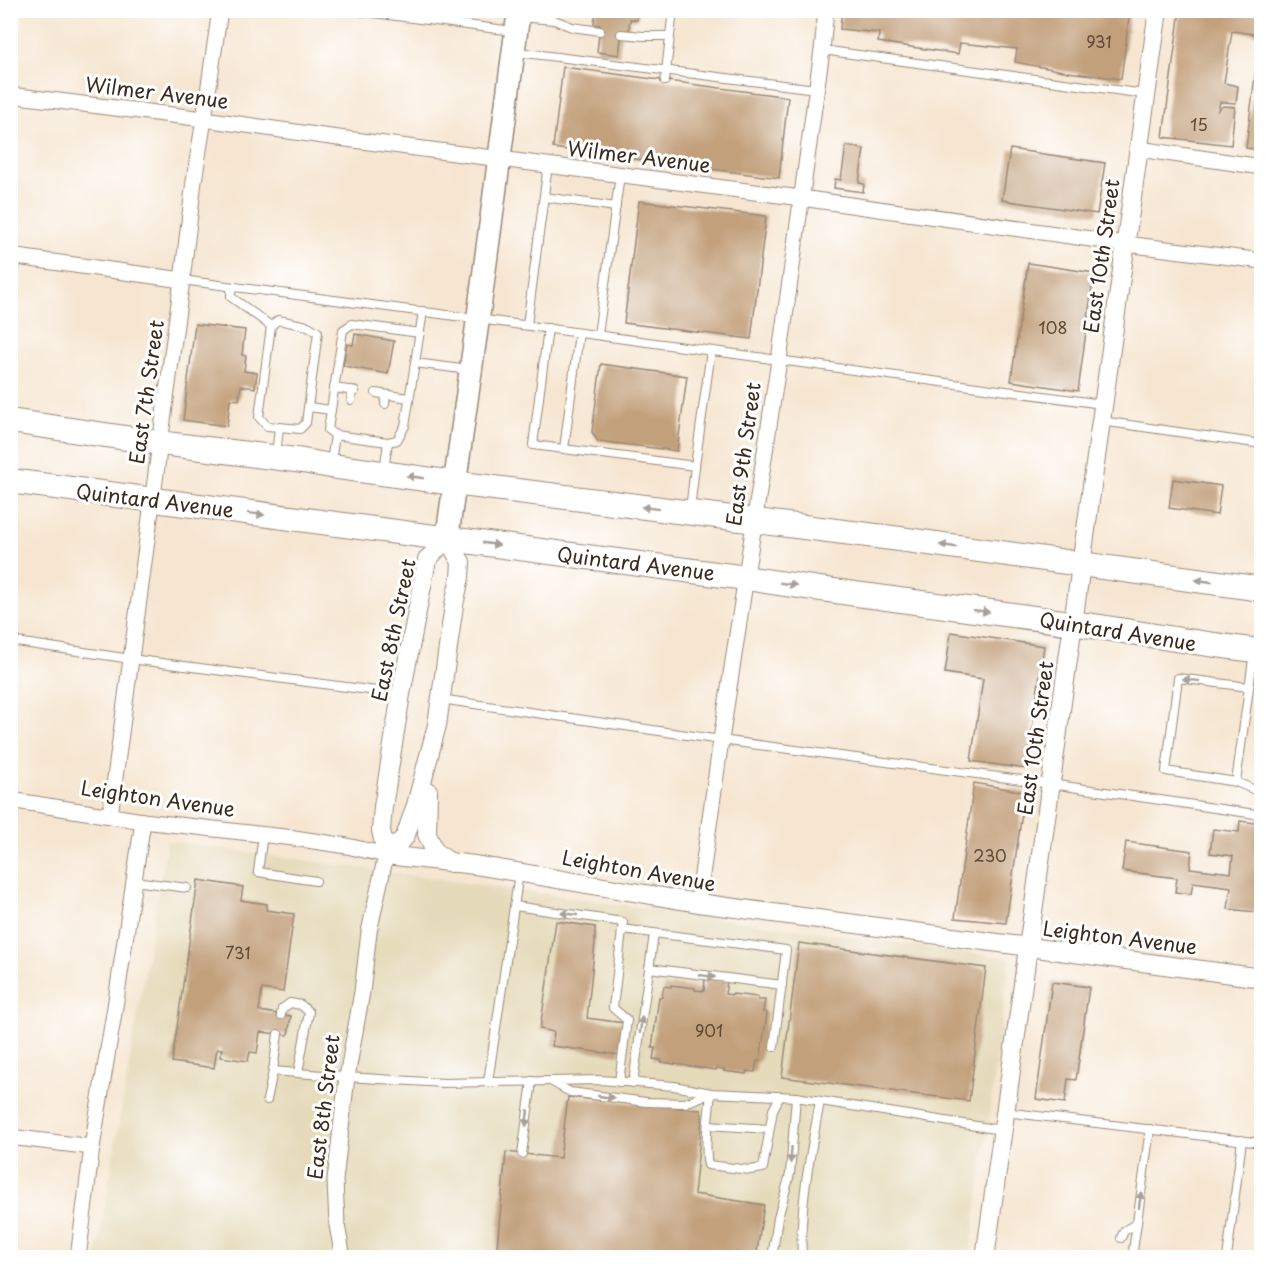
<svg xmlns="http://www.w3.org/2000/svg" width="1272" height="1268" font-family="'Playpen Sans',sans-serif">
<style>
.built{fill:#e5daba}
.building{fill:#c2a07c}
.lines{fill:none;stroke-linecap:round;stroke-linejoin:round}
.service-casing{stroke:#988878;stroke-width:10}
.minor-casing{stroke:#988878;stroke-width:17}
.tertiary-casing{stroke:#988878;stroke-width:20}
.primary-casing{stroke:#988878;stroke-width:25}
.trunk-casing{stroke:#988878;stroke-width:26}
.service{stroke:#fff;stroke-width:8}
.minor{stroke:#fff;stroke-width:15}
.tertiary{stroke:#fff;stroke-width:18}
.primary{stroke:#fff;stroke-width:22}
.trunk{stroke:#fff;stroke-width:24}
.oneway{fill:#a79f9a}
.labels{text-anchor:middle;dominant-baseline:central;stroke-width:6;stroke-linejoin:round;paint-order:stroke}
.number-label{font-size:16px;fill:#5d4836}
.street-label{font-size:20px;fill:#3b2a1e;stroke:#fff}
</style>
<rect width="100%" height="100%" fill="#fff"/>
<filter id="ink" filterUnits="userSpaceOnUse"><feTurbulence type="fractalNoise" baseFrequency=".0167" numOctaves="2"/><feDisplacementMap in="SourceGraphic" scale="12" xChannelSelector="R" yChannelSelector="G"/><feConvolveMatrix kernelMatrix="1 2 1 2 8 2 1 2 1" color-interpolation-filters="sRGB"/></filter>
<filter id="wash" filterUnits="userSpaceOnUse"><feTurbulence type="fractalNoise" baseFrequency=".008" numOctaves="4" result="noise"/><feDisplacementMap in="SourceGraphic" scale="24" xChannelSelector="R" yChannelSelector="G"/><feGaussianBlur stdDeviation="1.35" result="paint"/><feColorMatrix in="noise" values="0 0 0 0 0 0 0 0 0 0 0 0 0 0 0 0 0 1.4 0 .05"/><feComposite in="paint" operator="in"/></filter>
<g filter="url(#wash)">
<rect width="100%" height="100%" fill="#f6e6d1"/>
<path class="built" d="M167,841L1010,959L970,1257L96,1258Z"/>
<g id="blocks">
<g class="building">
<path d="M596,10H639L637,20L630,19L629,31H622L619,55L597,52L600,25L594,24Z"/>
<path d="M842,10H1130L1121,79L1068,72L1015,62L1017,49L960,43L958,54L878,42L879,33L840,29Z"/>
<path d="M1180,10H1239L1262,13V150L1246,148L1260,35L1232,31L1224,83L1238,86L1236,103L1220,102L1218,110L1223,106L1235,107L1231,145L1163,137Z"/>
<path d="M563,67L788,97L779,178L553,148Z"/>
<path d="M846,146L864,149L859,183L864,184L863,192L834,188L835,179L841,180Z"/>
<path d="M1010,149L1105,163L1097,214L1002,200Z"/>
<path d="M639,201L766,216L751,339L624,323Z"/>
<path d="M1028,263L1094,273L1078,391L1011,381Z"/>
<path d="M195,324L245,330L242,355L246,356L244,371L257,373L255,388L241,386L239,400L230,399L227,426L183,420Z"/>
<path d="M355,334L394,341L388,374L343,366L347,344L353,345Z"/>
<path d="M601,364L687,376L677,451L598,441L592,432Z"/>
<path d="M1173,479L1221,486L1217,515L1169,508Z"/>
<path d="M951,632L1044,646L1026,769L971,761L983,679L945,673Z"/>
<path d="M974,783L1025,792L1006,923L955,918Z"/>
<path d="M1240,821L1262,824V871L1256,912L1228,909L1231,887L1193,882L1191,894L1175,892L1177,878L1122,871L1126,842L1192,851L1190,868L1231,873L1233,856L1210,853L1213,829L1239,832Z"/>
<path d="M198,880L243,887L241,900L267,904L266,910L294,914L283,992L262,989L259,1011L291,1016L288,1035L260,1032L257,1053L250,1052L248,1061L220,1057L222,1049H217L214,1068L172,1062Z"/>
<path d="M556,921L595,927V943L587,1018L624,1023L619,1055L552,1046L554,1032L540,1029Z"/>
<path d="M799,943L986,968L969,1101L782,1077Z"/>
<path d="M705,978L727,981L725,994L733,995V994L758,997V1000H765L763,1012L767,1013L760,1061H757L755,1072L747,1071L746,1074L724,1071V1069L716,1068V1070L661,1062V1060L653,1059L655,1048H652L659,997H662L664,986L671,987V985L695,988V990L704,991Z"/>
<path d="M1052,982L1089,987L1076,1080L1068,1079L1065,1103L1036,1099Z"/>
<path d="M568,1097L701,1110L702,1117L694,1194L764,1205L756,1258H496L506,1152L560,1158Z"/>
</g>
</g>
</g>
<g filter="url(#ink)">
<use href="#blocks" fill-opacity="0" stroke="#988878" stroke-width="1.5"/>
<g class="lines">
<defs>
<g id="service">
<path d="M350,10L513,31"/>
<path d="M520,17L554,20L572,27L600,31"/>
<path d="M621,34L643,36H670L673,10"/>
<path d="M822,50L1145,94"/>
<path d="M517,52L816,89"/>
<path d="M665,81L670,36"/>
<path d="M544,197L616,207"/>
<path d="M182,280L478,319L1102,404"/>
<path d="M231,287V297L271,326"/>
<path d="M423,311L415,363L469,370"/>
<path d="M527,325L548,165"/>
<path d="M548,328L533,445L695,466L711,351"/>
<path d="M598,335L620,175"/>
<path d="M334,388L355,391"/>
<path d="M376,393L409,398"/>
<path d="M351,400L352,390"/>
<path d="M385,404L386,395"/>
<path d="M308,407L331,410"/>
<path d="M1101,421L1262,444"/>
<path d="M335,435L328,430L343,330L352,324L420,333"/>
<path d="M388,442L397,440L405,426L415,363"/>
<path d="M564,449L579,333"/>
<path d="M276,456L279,427L300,429L306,423L318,332L308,326L278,320L271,326L259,417L267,426L279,427"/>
<path d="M331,462L335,435L388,442L384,471"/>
<path d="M690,510L695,466"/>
<path d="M10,641L131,659L400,694"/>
<path d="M1249,687L1178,678L1166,771L1236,782L1262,793"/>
<path d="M440,699L721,740L1051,784L1262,815"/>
<path d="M1236,782L1254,652"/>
<path d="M263,834L258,872L316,881"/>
<path d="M134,881L187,888"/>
<path d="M515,906L623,922L613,1008L627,1020L619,1082"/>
<path d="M622,929L786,950L774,1047"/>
<path d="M649,968L782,985"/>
<path d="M281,1015L282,1009L290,1003L301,1005L309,1012L298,1073"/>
<path d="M278,1034L273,1071L347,1077L443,1083L601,1080L674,1086L711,1093L796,1097L1001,1130"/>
<path d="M488,1082L519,873"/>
<path d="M552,1082L570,1092L646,1102L685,1103L711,1093C709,1114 704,1144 708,1165L750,1170L763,1168L773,1110L780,1096"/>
<path d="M633,1083L654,934"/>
<path d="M267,1100L273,1071"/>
<path d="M1005,1112L1262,1143"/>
<path d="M708,1125L769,1129"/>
<path d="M522,1154L532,1081"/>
<path d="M1121,1238L1124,1231L1137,1223"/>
<path d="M772,1258L778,1218L790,1174L796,1097"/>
<path d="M802,1258C799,1204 811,1153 820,1101"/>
<path d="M1132,1258L1150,1129"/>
<path d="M1227,1258L1242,1140"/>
</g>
<g id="minor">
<path d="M10,95L204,119L323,136L801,198L1126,244L1262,261"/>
<path d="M1139,149L1262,167"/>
<path d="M10,256L182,280"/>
<path d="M10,800L143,821L294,838L347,846L386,855L369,932L362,992L347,1077L335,1180L337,1225L343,1258"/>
<path d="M110,815L182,280L194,181L204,119L220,10"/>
<path d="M698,903L721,740L779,360L822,50L826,10"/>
<path d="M10,1137L92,1147"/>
<path d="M78,1258L92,1147L115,1007L143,821"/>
</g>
<g id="tertiary">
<path d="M447,538L461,562L460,577L454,605L437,725L416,805L405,837L386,855L381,830L383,807L401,694L427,560Z"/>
<path d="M428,791L427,834L435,852L451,863"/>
<path d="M386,855L475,865L698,903L1262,978"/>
<path d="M985,1258L1158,10"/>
</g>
<path id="primary" d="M447,538L478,319L519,10"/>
<g id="trunk">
<path d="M10,421L160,443L303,461L331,466L454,483L900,539L1262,589"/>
<path d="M10,481L746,578C854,595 963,608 1072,623C1135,632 1198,644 1262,651"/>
</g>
</defs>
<use href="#service" class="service-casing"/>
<use href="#minor" class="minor-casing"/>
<use href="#tertiary" class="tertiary-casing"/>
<use href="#primary" class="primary-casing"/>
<use href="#trunk" class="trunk-casing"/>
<use href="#service" class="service"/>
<use href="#minor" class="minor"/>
<use href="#tertiary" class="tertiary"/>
<use href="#primary" class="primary"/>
<use href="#trunk" class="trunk"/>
</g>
<defs><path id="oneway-solid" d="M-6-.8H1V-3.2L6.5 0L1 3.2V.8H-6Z" transform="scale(1.5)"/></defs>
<g class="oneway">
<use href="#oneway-solid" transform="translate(415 477) rotate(-172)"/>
<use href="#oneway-solid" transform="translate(650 508) rotate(-173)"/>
<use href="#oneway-solid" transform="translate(256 514) rotate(7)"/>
<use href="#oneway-solid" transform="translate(491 544) rotate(8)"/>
<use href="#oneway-solid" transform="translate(948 546) rotate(-172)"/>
<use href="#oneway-solid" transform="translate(1204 581) rotate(-172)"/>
<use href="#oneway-solid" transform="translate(788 584) rotate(9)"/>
<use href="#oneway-solid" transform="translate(981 611) rotate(7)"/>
<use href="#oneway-solid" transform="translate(1191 680) rotate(-173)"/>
<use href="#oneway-solid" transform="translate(569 914) rotate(-172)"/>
<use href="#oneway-solid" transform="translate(707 976) rotate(7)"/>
<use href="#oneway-solid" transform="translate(641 1025) rotate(-82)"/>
<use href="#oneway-solid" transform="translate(606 1097) rotate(8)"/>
<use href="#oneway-solid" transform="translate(527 1118) rotate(97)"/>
<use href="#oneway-solid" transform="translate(791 1155) rotate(94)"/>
<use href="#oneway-solid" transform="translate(1140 1200) rotate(-82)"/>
</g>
</g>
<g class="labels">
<g class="number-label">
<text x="1099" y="41">931</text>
<text x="1199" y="124">15</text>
<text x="1053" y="327">108</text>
<text x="990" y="855">230</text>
<text x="238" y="952">731</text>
<text x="709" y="1030">901</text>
</g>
<g class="street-label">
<text transform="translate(157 92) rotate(7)">Wilmer Avenue</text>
<text transform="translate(639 156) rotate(7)">Wilmer Avenue</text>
<text transform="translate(1101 256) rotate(-82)">East 10th Street</text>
<text transform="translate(146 392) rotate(-82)">East 7th Street</text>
<text transform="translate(743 454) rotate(-82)">East 9th Street</text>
<text transform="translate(155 500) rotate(7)">Quintard Avenue</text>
<text transform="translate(636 563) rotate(7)">Quintard Avenue</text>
<text transform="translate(393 630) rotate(-78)">East 8th Street</text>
<text transform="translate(1118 631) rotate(9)">Quintard Avenue</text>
<text transform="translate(1035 738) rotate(-82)">East 10th Street</text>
<text transform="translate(158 798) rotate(8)">Leighton Avenue</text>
<text transform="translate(639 870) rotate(10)">Leighton Avenue</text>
<text transform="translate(1120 937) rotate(7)">Leighton Avenue</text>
<text transform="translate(323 1107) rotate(-83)">East 8th Street</text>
</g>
</g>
<rect width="1272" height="1268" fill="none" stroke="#fff" stroke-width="36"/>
</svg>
